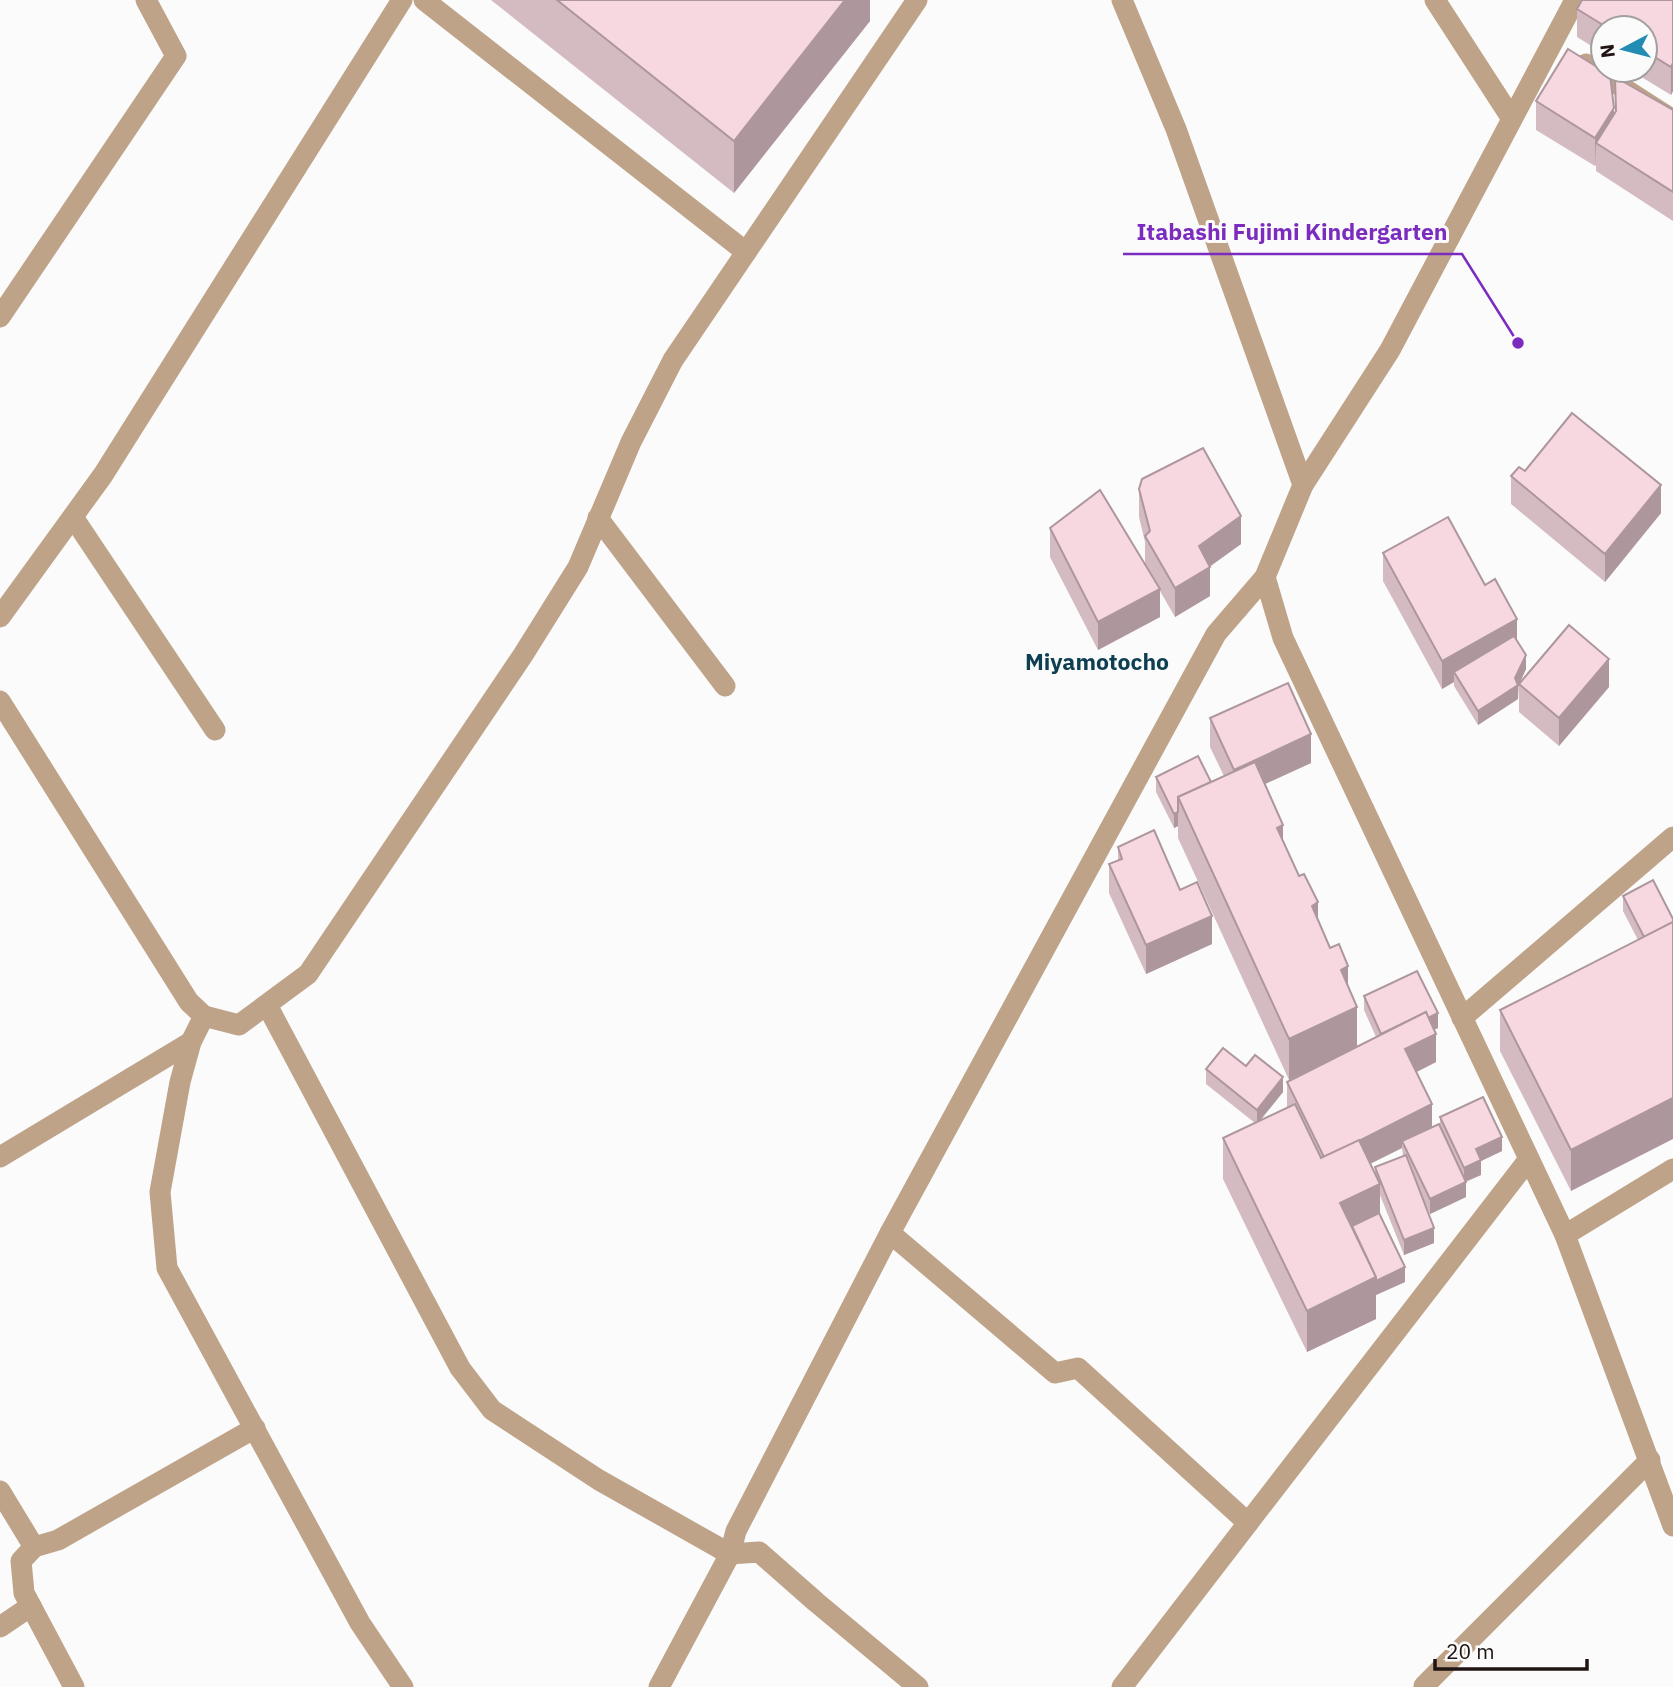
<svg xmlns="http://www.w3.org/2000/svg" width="1673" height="1687" font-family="'IBM Plex Sans',sans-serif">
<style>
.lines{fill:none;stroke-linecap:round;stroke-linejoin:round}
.lane{stroke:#bea389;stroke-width:21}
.street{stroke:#bea389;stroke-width:21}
.wall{fill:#d4bac1;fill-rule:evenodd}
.shaded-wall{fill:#ad979d}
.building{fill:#f7d8e0;stroke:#ad979d;stroke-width:2}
.labels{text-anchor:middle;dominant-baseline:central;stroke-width:6;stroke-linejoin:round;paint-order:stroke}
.neighbourhood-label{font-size:23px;font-weight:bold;fill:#0d3e51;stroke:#fbfbfb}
.leader{fill:none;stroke:#7b2cbf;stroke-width:2.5}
.callout-dot{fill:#7b2cbf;stroke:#fbfbfb;stroke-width:2.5}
.callout-label{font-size:23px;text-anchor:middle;font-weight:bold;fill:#7b2cbf;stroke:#fbfbfb;stroke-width:6;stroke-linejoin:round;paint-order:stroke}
</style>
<rect width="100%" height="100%" fill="#fbfbfb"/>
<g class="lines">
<g class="lane">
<path d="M1435,0L1512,119"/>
<path d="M0,317L176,56L146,0"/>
<path d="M73,517L215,730"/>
<path d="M598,518L725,686"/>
<path d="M1565,1235L1673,1169"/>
<path d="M34,1547L58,1540L255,1428"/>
<path d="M0,1627L31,1606"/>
<path d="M1424,1686L1650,1460"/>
<path d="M1122,1687L1248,1523"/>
</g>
<g class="street">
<path d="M424,0L746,252"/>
<path d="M1122,0L1176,129L1303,485"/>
<path d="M1586,64L1673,120"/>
<path d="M1265,577L1283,638L1565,1235L1673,1526"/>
<path d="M0,617L103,475L402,0"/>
<path d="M0,701L189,1002L204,1016L239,1025L308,974L523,655L578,567L631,442L673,360L917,0"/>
<path d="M267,1005L460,1368L492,1410L599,1480L730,1554L759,1552L816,1602L918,1687"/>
<path d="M204,1016L191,1042L180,1082L160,1192L167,1268L360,1623L403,1687"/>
<path d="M1462,1018L1673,837"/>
<path d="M0,1157L191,1042"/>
<path d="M890,1233L1055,1373L1078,1368L1248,1523L1529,1159"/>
<path d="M0,1491L34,1547L21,1561L24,1593L74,1687"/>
<path d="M659,1687L730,1554L736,1531L890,1233L1216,634L1265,577L1303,485L1390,350L1575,0"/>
</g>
</g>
<g class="wall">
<path d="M491,0H870V21L734,193Z"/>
<path d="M1673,0V91L1671,95L1630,70H1645V28H1603V53L1577,37V9Z"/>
<path d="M1615,77L1673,110V221L1596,171V165L1595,166L1536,130V101L1614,115L1615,113Z"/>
<path d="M1525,471L1661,513L1605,582L1511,504V476Z"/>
<path d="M1139,489L1241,544L1209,567L1210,596L1175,617L1160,591V617L1098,650L1050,557V528L1145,564V542L1139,517Z"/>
<path d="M1383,553L1517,642L1526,669L1520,682L1609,687L1559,746L1519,712V685L1518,699L1478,725L1454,686V682L1442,689L1383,581Z"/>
<path d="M1210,718L1311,763L1265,784L1283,842L1348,986L1357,1046L1376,1037L1364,1010V996L1438,1028L1434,1029L1436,1062L1416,1072L1432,1127L1440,1128V1117L1502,1151L1481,1161V1175L1466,1182V1197L1430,1214L1423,1199L1434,1243L1404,1255L1380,1195V1216L1405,1282L1376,1295V1319L1307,1352L1223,1179V1138L1255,1123L1206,1084V1069L1246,1066L1283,1092L1260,1121L1287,1107V1082L1317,1067L1289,1080L1178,838V826L1174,828L1156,792V777L1211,782L1224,776L1210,747ZM1402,1148L1403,1156L1375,1167V1173L1370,1164Z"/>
<path d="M1118,847L1180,890L1212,944L1146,974L1109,893V864L1118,861Z"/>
<path d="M1623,896L1673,919L1571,1191L1500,1051V1010L1638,940L1623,911Z"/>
</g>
<g class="shaded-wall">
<path d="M845,0H870V21L734,193V141Z"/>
<path d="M1673,63V91L1671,95V67Z"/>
<path d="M1614,108V137L1596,143L1595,166V138Z"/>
<path d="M1661,485V513L1605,582V554Z"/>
<path d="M1241,516V544L1205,570L1210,567V596L1175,617V588L1199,546Z"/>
<path d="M1160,589V617L1098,650V622Z"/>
<path d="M1517,619V647L1454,672V682L1442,689V661Z"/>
<path d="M1526,655V669L1518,687V699L1478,725V711L1515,678Z"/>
<path d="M1609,659V687L1559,746V718Z"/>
<path d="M1311,734V763L1234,798V770Z"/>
<path d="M1178,812V826L1174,828V814Z"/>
<path d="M1283,825V866L1277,828Z"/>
<path d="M1318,902V944L1312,906Z"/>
<path d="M1212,916V944L1146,974V945Z"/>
<path d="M1348,966V1007L1341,970Z"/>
<path d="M1357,1007V1048L1289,1080V1039Z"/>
<path d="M1438,1013V1028L1384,1054V1039Z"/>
<path d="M1436,1034V1062L1405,1078V1049Z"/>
<path d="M1283,1077V1092L1257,1124V1110Z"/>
<path d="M1673,1098V1139L1571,1191V1150Z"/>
<path d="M1432,1104V1133L1402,1141V1148L1325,1186V1158Z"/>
<path d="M1502,1137V1151L1481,1161V1175L1464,1182V1168L1476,1149Z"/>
<path d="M1466,1182V1197L1430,1214V1199Z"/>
<path d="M1380,1184V1225L1349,1240L1340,1203Z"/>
<path d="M1434,1228V1243L1404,1255V1240Z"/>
<path d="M1405,1267V1282L1376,1295V1319L1307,1352V1311L1376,1277Z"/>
</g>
<g class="building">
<path d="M557,0H845L734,141Z"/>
<path d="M1582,0H1673V63L1671,67L1645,51V28H1608L1577,9Z"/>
<path d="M1568,49L1610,75L1614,108L1595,138L1536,101Z"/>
<path d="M1615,77L1673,110V192L1596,143L1616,111Z"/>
<path d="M1572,413L1661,485L1605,554L1511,476L1519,467L1525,471Z"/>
<path d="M1203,448L1241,516L1199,546L1210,567L1175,588L1145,536L1150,531L1139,489L1142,479Z"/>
<path d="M1100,490L1160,589L1098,622L1050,528Z"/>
<path d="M1448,517L1485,585L1495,579L1517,619L1442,661L1383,553Z"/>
<path d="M1569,625L1609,659L1559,718L1519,684Z"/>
<path d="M1514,636L1526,655L1515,678L1518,685L1478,711L1454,672Z"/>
<path d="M1288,683L1311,734L1234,770L1210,718Z"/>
<path d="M1198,756L1211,782L1178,797V812L1174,814L1156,777Z"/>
<path d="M1255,762L1283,825L1277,828L1299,876L1304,874L1318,902L1312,906L1330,948L1339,944L1348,966L1341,970L1357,1007L1289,1039L1178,797Z"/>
<path d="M1154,830L1180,890L1197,882L1212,916L1146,945L1109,864L1122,859L1118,847Z"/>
<path d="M1653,880L1673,919V922L1644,937L1623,896Z"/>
<path d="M1673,922V1098L1571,1150L1500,1010Z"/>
<path d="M1417,971L1438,1013L1428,1018L1426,1012L1381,1034L1364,996Z"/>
<path d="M1426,1012L1436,1034L1405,1049L1432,1104L1359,1141L1324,1157L1287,1082Z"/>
<path d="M1223,1048L1246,1066L1255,1055L1283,1077L1257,1110L1206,1069Z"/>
<path d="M1483,1097L1502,1137L1476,1149L1481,1160L1464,1168L1440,1117Z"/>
<path d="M1295,1104L1321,1158L1359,1140L1380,1184L1340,1203L1376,1277L1307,1311L1223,1138Z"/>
<path d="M1439,1124L1466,1182L1430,1199L1402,1141Z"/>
<path d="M1406,1155L1434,1228L1404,1240L1375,1167Z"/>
<path d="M1379,1213L1405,1267L1376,1281V1277L1352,1226Z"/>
</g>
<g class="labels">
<g class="neighbourhood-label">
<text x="1097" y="661">Miyamotocho</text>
</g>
</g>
<path class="leader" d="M1518 343L1462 254H1123"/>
<circle class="callout-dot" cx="1518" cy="343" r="7"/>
<g class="callout-label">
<text x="1292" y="240">Itabashi Fujimi Kindergarten</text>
</g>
<g transform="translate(1624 49) rotate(263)"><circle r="33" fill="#fbfbfb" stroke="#a39f9e" stroke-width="2"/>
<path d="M0-5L12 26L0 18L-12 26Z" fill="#238cb3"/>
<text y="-10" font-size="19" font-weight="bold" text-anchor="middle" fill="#201513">N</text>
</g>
<path d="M1435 1659v10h152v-10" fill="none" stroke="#201513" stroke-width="3.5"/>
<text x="1446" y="1659" font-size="21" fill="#201513" stroke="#fbfbfb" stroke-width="5" paint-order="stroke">20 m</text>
</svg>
